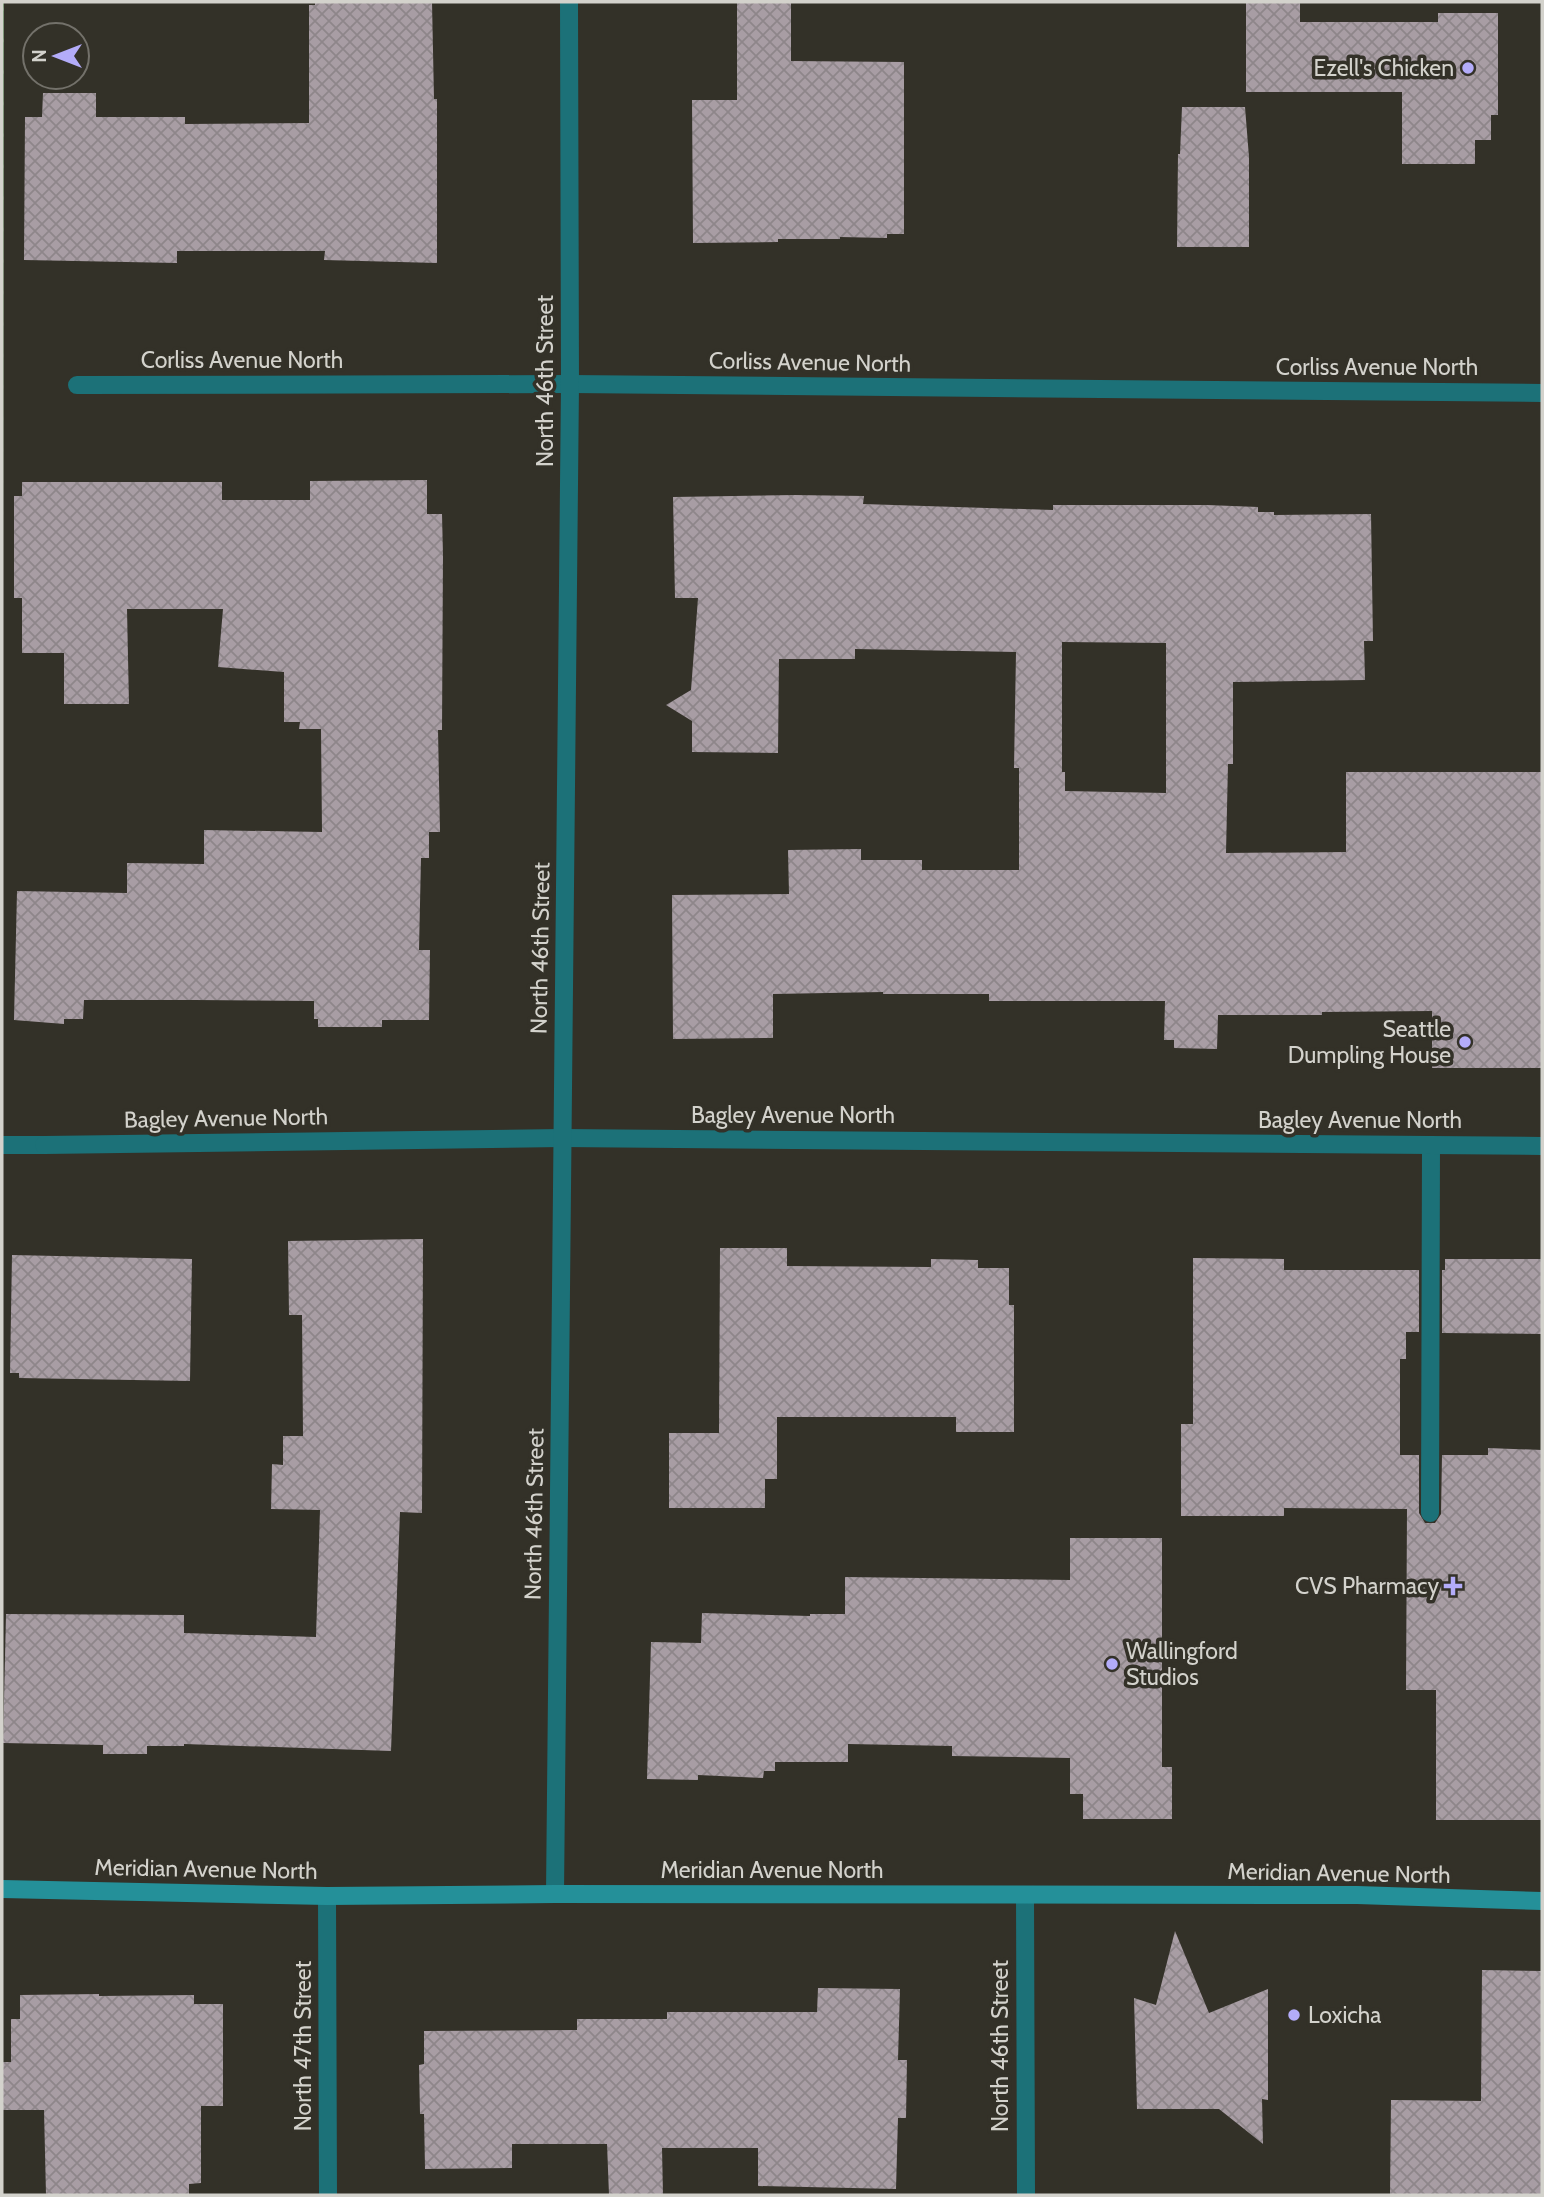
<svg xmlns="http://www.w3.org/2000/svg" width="1544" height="2197" font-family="Cabin,sans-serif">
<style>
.park{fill:url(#park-crowns)}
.building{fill:url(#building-cross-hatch);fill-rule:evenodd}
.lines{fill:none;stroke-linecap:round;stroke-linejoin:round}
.lane{stroke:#1c7178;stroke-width:18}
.street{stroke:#1c7178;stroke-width:18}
.secondary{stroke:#249099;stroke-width:18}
.poi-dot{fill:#b3acf9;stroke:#333128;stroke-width:2.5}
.labels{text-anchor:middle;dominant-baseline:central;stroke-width:7;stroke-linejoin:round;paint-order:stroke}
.poi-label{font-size:23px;fill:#d3d2cc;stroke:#333128;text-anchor:end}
.street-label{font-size:23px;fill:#d3d2cc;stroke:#333128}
</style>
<defs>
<pattern id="park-crowns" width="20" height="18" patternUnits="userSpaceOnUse" patternTransform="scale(1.75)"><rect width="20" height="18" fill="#2f632a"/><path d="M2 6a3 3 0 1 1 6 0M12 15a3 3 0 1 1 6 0" fill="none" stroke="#4c7848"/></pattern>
<pattern id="building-cross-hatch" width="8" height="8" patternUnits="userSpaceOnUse" patternTransform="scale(1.75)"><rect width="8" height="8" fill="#a89da4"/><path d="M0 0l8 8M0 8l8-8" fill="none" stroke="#8e868a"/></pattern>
</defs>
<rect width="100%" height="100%" fill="#333128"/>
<path class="park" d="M2,2H4L2,1175Z"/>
<g class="building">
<path d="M315,2H432L434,99H437V263L324,260L325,251H177V263L24,260L25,117H42L43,93H96V117H185V124L309,123V5H315Z"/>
<path d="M737,2H791V61L904,62V234H887V238L840,237V239H778V242L693,243L692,100H737Z"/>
<path d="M1246,2H1300V22H1438V13H1498V115H1491V140H1475V164H1402V92H1246Z"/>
<path d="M1182,107H1245L1249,157V247H1177L1178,154H1180Z"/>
<path d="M427,480V514H442L443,555L442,730H438L440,832H429V858H421L419,950H430L429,1020H382V1027H318V1019H314V1001L195,1000H84L83,1019H64V1024L14,1020L17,891L127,893V863L204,864V830L322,832L321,729H299L300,722H284V672L218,667L223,609H127L129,704H64V653H22V598H14V496H22V482H222V500H310V481Z"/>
<path d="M794,495L864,496L863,504L1053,510V505H1207L1258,507V512H1274V515L1371,514L1373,641H1364L1365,680L1233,682V764H1228L1226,853L1346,852V772H1542V1068H1432V1011L1322,1012V1015H1218L1217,1049L1174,1048V1040H1164L1165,1001H989V994H883V992L773,994V1038L673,1039L672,895L789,894L788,850L861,849V860H922V870H1019V768H1014L1016,652L855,649V659H779L778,753L692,752V721L666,705L691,690L698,598H675L673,497ZM1062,642L1166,643V793L1065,791V772H1062Z"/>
<path d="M423,1239L422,1513L400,1512L391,1751L184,1744V1746H147V1754H103V1745L3,1743L6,1614L184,1615V1633L316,1637L320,1510L271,1509L272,1464L283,1465V1436H303L302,1315H289L288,1241Z"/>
<path d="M720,1248H787V1266L931,1267V1259L978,1260V1268H1009V1305H1014V1432H956V1417H777V1479H765V1508H669V1433H719Z"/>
<path d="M12,1255L192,1259L190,1381L19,1378V1373H10Z"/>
<path d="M1193,1258L1284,1259V1270H1419V1332H1406V1359H1400V1455H1419V1513L1425,1523H1435L1441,1514L1442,1455H1488V1448L1542,1450V1820H1436V1690H1406L1407,1509L1284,1508V1516H1181V1424H1193Z"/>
<path d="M1445,1259H1542V1334L1442,1333V1270H1445Z"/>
<path d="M1070,1538H1162V1767H1172V1819H1083V1794H1070V1758L952,1756V1746L848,1744V1762H775V1771H764L763,1778L698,1775V1780L647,1779L651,1642L701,1643L702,1613L810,1616V1614H845V1577L1070,1580Z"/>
<path d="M1175,1931L1209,2013L1268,1989V2100L1262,2099L1263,2144L1219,2109H1137L1134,1998L1156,2005Z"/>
<path d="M1482,1970L1542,1971V2195H1390L1391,2100L1481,2101Z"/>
<path d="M818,1988L900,1989L898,2060H907L906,2118H898L896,2189L758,2186V2148H662L663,2195H609L607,2144H512V2168L425,2169L424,2114H420L419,2065L424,2064V2031L577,2030V2019H667V2012H817Z"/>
<path d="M99,1994V1996L194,1995V2004H223V2106H201V2183L189,2184V2195H46L44,2110H2V2062H11V2019H20V1995Z"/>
</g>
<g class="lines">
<g class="lane">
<path d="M2,1145H44"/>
<path d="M1430,1513L1431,1145"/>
</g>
<g class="street">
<path d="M77,385L570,384L1542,393"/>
<path d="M44,1145L562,1138L1542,1146"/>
<path d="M555,1894L570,384L569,2"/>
<path d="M327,1896L328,2195"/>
<path d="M1025,1896L1026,2195"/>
</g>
<path class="secondary" d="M2,1889L327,1896L555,1894L1357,1895L1542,1901"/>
</g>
<g class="poi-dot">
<circle cx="1468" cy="68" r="7"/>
<circle cx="1465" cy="1042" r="7"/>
<path d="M1449.5 1575.5h7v7h7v7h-7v7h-7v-7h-7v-7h7z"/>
<circle cx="1112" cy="1664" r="7"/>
<circle cx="1294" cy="2015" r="7"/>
</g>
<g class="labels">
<g class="poi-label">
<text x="1454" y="68">Ezell's Chicken</text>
<text x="1451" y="1029">Seattle<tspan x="1451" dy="26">Dumpling House</tspan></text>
<text x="1439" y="1586">CVS Pharmacy</text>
<text x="1126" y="1651" text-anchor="start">Wallingford<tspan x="1126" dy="26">Studios</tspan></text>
<text x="1308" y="2015" text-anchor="start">Loxicha</text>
</g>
<g class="street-label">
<text x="242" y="360">Corliss Avenue North</text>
<text transform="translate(810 362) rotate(1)">Corliss Avenue North</text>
<text x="1377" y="367">Corliss Avenue North</text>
<text transform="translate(545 381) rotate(-90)">North 46th Street</text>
<text transform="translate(540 948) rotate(-89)">North 46th Street</text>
<text x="793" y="1115">Bagley Avenue North</text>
<text transform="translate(226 1118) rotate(-1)">Bagley Avenue North</text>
<text x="1360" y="1120">Bagley Avenue North</text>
<text transform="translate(534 1514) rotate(-89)">North 46th Street</text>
<text transform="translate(206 1869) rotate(1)">Meridian Avenue North</text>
<text x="772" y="1870">Meridian Avenue North</text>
<text transform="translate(1339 1873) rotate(1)">Meridian Avenue North</text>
<text transform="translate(303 2046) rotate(-90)">North 47th Street</text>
<text transform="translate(1000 2046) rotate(-90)">North 46th Street</text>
</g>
</g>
<rect width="1544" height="2197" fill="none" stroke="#d3d2cc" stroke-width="7"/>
<g transform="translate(56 56) rotate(270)"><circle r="33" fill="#333128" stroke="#73716a" stroke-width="2"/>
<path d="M0-5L12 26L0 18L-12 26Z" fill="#b3acf9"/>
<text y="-10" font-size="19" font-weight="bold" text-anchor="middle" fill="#d3d2cc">N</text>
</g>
</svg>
